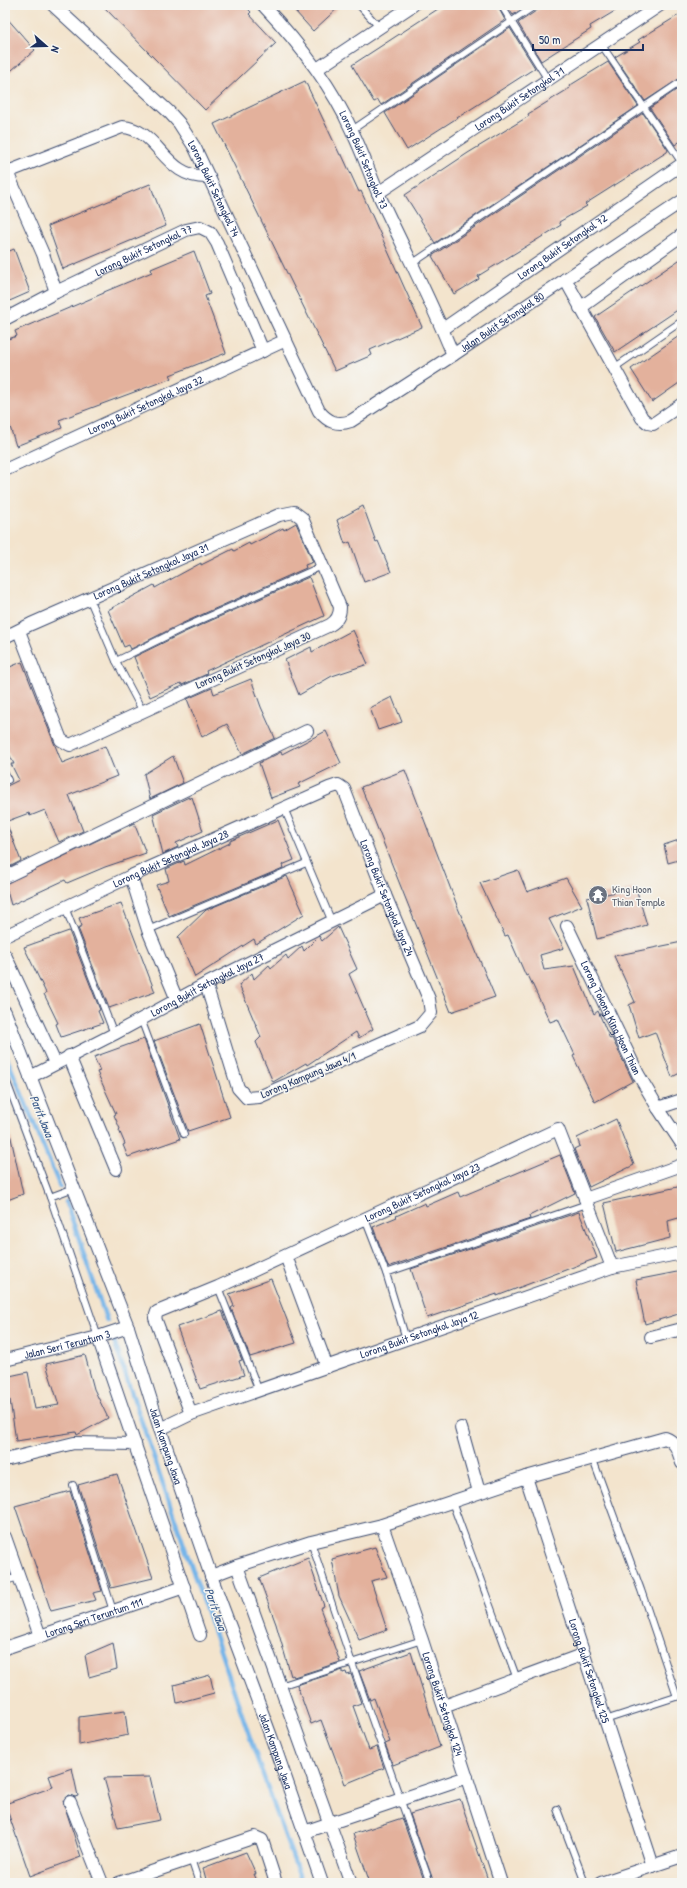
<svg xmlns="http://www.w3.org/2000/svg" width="687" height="1888" font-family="'Patrick Hand',sans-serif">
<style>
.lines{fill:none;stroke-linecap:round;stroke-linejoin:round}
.stream{stroke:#76b5e9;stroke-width:4.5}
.building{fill:#e3b19c}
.service-casing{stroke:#3b4a6f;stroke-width:8}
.minor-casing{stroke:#3b4a6f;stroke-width:14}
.service{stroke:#fff;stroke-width:6}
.minor{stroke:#fff;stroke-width:12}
.labels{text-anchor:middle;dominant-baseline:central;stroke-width:3;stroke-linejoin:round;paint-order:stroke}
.street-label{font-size:11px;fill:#1b2f5e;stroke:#f6f6f2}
.worship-label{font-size:11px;fill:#5b616d;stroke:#f6f6f2;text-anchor:start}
.water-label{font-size:12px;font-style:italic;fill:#365788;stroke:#f6f6f2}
</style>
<rect width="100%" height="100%" fill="#f6f6f2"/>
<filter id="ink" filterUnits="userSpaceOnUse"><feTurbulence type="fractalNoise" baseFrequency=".025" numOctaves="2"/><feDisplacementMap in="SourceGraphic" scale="8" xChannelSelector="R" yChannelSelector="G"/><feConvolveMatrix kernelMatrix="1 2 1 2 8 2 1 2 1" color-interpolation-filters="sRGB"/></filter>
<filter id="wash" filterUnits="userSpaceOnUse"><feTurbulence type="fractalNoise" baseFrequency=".012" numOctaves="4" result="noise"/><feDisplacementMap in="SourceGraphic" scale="16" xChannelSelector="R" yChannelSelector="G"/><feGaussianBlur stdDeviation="0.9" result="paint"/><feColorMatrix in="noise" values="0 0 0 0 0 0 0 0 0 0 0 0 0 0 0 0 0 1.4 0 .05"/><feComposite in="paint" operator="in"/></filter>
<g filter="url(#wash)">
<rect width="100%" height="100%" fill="#f3e4cd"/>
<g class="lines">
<g class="stream">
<path d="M5,1053L60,1187"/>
<path d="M66,1202L107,1321"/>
<path d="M114,1341L258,1761L302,1883"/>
</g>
</g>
<g id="blocks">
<g class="building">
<path d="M102,5H244L251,12L249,14L276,43L205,110Z"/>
<path d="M302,5H341L313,31L295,11Z"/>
<path d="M444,5H497L505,20L381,105L378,100L374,102L352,65Z"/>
<path d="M506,5H528L513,15Z"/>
<path d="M540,5H625L590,26L591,29L541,61L518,23L539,9Z"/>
<path d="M682,13V77L645,101L615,57L640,42L638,40Z"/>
<path d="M5,16L35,50L5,76Z"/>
<path d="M510,28L535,68L407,150L385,113Z"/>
<path d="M608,62L638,106L435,243L405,195L468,153L529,116L528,114L570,88L569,86Z"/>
<path d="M305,81L340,155H342L359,192L361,191L422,327L370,350L372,355L335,371L214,124Z"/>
<path d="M682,86V140L675,145L650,108Z"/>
<path d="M643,113L668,150L667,152L585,204L587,206L559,222L561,225L478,276L479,279L454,294L432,256Z"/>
<path d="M150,184L166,226L63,269L48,226Z"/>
<path d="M14,249L30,292L5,303V253Z"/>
<path d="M194,251L210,294L205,296L226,353L170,375L172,378L59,420L62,428L16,446L5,411V340L17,336L15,331L104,293V292L152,272L151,269Z"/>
<path d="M682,258V307L615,352L595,317Z"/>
<path d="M682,334V381L652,402L631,369Z"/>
<path d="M363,506L376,542L378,541L391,572L364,582L350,542L345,544L337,520Z"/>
<path d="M296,523L313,562L305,565L306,568L181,624L131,649L129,645L124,647L108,610L154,585L155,588L201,563V565L233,549L234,551L249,543L250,545L283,528L284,530Z"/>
<path d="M309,577L324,616L206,671L207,674L182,685L181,683L150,697L134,657L185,632Z"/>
<path d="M353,630L368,664L332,676L299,695L285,660L311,647L312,652Z"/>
<path d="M22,662L62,763L105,746L117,776L69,795L83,831L59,842L45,810L30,816L29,813L5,822V787L19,780L11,764H14L5,746V669Z"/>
<path d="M251,679L261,707L275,738L242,754L227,724L202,737L187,699L212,688L214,694Z"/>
<path d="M392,697L402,722L378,730L370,708Z"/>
<path d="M326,731L341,763L298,784L300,787L271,798L259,763L281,752L282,754Z"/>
<path d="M173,756L183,783L150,799L144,774Z"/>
<path d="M405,770L458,908L495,997L451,1012L361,787Z"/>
<path d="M189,797V799L192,797L203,831L176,843L178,847L163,854L153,814Z"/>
<path d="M278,820L294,860L282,865L283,868L169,916L156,885L169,881L166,869L184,861L185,865L230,843V841Z"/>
<path d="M5,822H6L21,861L5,869Z"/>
<path d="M134,823L146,853L105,867L67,883L65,880L11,905L5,884Z"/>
<path d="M682,839V859L668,863L664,845Z"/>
<path d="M518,870L527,892L566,878L582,906L549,919L564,948L540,955L544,970L574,966L594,1014L598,1011L610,1039L612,1038L633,1081L595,1102L573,1056L575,1055L558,1019L550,1022L528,975L526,976L508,935L505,936L480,883Z"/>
<path d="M287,876L304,914L256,944L254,939L195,977L178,937L206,910Z"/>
<path d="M636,888L647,925L597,939L587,898Z"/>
<path d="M121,903L155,992L109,1008L78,928L82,926L79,918Z"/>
<path d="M338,927L357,969L349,974L373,1029L359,1038L356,1032L307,1065L306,1063L273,1082L256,1042L261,1037L239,985L252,973L254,979L269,965L271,968L286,955L288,959L302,946L304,951L319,936L322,941Z"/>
<path d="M69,931L100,1010L98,1011L103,1023L61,1037L56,1024L58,1023L44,994L46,993L24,947Z"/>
<path d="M682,942V1072L672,1077L655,1032L639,1038L629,1005L635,1002L614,956Z"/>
<path d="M200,1024L230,1117L188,1131L154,1041Z"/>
<path d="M144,1039L180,1139L128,1157L123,1145L125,1144L119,1130L120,1129L114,1115L116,1114L97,1072L100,1071L94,1057Z"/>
<path d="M616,1119L634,1165L589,1187L574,1149L580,1146L577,1138Z"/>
<path d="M5,1133H10L23,1194L5,1201Z"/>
<path d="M560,1155L575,1193L529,1216L530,1219L388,1267L373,1227L397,1217L396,1216L425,1203L426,1206L458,1192L460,1197Z"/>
<path d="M682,1186V1217L668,1221L670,1238L616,1252L604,1203Z"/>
<path d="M579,1212L597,1258L497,1296V1294L427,1318L411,1269Z"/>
<path d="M682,1271V1313L645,1324L636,1280Z"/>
<path d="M271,1279L296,1343L250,1357L231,1308L234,1306L229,1294Z"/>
<path d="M222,1311L242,1360L239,1361L244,1375L200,1389L177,1327Z"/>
<path d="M85,1355L94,1389L108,1418L77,1435L76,1432L16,1441L10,1400L5,1402V1377L28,1372L35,1409L59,1405L46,1364Z"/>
<path d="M117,1474L153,1578L111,1588L78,1485Z"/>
<path d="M70,1491L102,1591L93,1593L96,1600L51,1611L15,1506Z"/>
<path d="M375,1547L387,1577L371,1581L387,1630L359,1640L339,1596L332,1559Z"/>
<path d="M308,1558L324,1606L320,1608L340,1662L294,1677L293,1675L291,1676L276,1624L259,1578Z"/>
<path d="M113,1643L117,1669L89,1677L85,1655Z"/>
<path d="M411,1652L440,1747L393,1765L385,1744L390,1742L374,1698L370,1700L359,1671Z"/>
<path d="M343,1670V1673L346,1672L347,1675L351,1674L361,1703L353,1706L369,1750L377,1747L384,1768L345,1784L321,1720L311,1724L297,1685Z"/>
<path d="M210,1675L214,1693L177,1703L174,1685Z"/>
<path d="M125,1711L128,1735L79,1745V1717Z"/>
<path d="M72,1768L78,1796L75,1797L68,1795L63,1801L81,1857L30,1876L5,1804L53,1787L49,1776Z"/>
<path d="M150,1777L160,1820L118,1828L104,1778Z"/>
<path d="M460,1799L489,1883H434L410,1814Z"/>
<path d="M402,1818L425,1883H370L353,1834Z"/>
<path d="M246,1852L256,1874H254L258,1883H207L203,1868Z"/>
</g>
</g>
</g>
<g filter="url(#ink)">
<use href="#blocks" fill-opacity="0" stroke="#3b4a6f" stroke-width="1"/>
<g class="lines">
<defs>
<g id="service">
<path d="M359,5L380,28"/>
<path d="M501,5L548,80"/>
<path d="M601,44L682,163"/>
<path d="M352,130L536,5"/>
<path d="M413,263L682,81"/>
<path d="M614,368L682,321"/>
<path d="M89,598L116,661L142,710"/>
<path d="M116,661L183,628L322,566"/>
<path d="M5,774L8,780"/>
<path d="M284,808L332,922"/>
<path d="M65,907L114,1034"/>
<path d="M148,930L306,863"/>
<path d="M141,1019L184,1134"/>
<path d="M5,1077L50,1197L98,1337"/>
<path d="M50,1197L74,1188"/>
<path d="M365,1219L386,1273L406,1339"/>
<path d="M386,1273L587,1204"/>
<path d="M218,1287L259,1391"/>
<path d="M592,1457L641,1590L677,1697"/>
<path d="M73,1485L113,1611"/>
<path d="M452,1502L517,1679"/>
<path d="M311,1542L352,1663L430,1883"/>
<path d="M5,1581L19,1577"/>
<path d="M280,1686L422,1640"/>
<path d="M605,1720L682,1695"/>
<path d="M557,1809L585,1883"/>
<path d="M191,1859L199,1883"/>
</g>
<g id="minor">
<path id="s1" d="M53,5L169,112L179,123L195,148L319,411C328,422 337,426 351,421L453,355L682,201"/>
<path id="s2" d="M263,5C298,42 331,84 352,131C362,151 369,172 378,193C403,247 431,300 453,355"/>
<path d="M317,69L413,5"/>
<path d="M7,172L43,254L56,292"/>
<path d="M5,173L122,127C160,129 163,179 209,177"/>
<path id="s3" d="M378,193L660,5"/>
<path d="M565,279L642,418L648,423L653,424L682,404"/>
<path d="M580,308L682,235"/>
<path id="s4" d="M5,319L56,292L186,230L200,227L210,232L217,243L263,351"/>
<path id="s5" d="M443,329L682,164"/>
<path id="s6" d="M5,470L286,340"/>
<path id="s7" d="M5,637L31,624L279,515L294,512L302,518L340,607C340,615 337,621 330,625L70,745L61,740L19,631"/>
<path d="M131,876L148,930L177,1000"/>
<path d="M5,877L307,731"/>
<path id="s8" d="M567,926L638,1074L658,1108L682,1144"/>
<path id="s9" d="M5,936L131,876L329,788L338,785L344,789L385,895L429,999L431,1013L420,1026L259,1097L247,1098L238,1088L206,984"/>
<path d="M5,955L55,1063"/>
<path id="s10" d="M5,1012L128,1327L160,1429L211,1576L272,1739L322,1883"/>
<path d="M69,1056L116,1169"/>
<path id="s11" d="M30,1077L114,1034L206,984L385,895"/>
<path d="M658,1108L682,1100"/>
<path d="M585,1199L682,1165"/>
<path d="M286,1256L327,1367"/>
<path d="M98,1337L200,1635"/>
<path d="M651,1337L682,1329"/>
<path id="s12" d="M5,1360L98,1337L128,1327"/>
<path id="s13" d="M191,1414L155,1318L157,1312L218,1287L558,1129L612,1267"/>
<path d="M461,1428L479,1492"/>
<path id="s14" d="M160,1429L191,1414L612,1267L682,1253"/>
<path d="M5,1460L74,1443L135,1444"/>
<path id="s15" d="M526,1477L653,1866"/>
<path id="s16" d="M382,1525L422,1640L501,1883"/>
<path d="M5,1537L40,1636"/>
<path d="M237,1566L351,1883"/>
<path d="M211,1576L237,1566L311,1542L382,1525L526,1477L665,1438C677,1442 678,1452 682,1463"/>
<path id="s17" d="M5,1648L184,1587"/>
<path d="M444,1706L584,1654"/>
<path d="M70,1802L102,1883"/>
<path d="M304,1832L467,1777"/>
<path d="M119,1883L255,1837L262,1840L276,1883"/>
<path d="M601,1883L682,1856"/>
</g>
</defs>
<use href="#service" class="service-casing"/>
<use href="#minor" class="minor-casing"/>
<use href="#service" class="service"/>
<use href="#minor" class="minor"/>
</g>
</g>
<defs>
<symbol id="temple-disc" viewBox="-11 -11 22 22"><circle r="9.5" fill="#6b7280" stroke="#f6f6f2"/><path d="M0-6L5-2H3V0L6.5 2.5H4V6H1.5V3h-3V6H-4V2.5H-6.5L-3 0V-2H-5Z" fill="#fff"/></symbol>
</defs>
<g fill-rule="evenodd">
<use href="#temple-disc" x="587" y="884" width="22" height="22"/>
</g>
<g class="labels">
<g class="street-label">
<text stroke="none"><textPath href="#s3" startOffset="170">Lorong Bukit Setongkol 71</textPath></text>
<text stroke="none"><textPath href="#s2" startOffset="186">Lorong Bukit Setongkol 73</textPath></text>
<text stroke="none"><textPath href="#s1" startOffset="247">Lorong Bukit Setongkol 74</textPath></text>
<text stroke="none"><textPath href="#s5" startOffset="145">Lorong Bukit Setongkol 72</textPath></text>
<text stroke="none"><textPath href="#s4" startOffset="155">Lorong Bukit Setongkol 77</textPath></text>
<text stroke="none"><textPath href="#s1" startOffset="710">Jalan Bukit Setongkol 80</textPath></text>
<text stroke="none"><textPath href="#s6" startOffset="155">Lorong Bukit Setongkol Jaya 32</textPath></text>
<text stroke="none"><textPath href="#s7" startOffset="160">Lorong Bukit Setongkol Jaya 31</textPath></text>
<text transform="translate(253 660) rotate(-24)">Lorong Bukit Setongkol Jaya 30</text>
<text stroke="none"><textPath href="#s9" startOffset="183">Lorong Bukit Setongkol Jaya 28</textPath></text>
<text stroke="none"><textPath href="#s9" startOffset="490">Lorong Bukit Setongkol Jaya 24</textPath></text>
<text stroke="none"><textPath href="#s11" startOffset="200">Lorong Bukit Setongkol Jaya 27</textPath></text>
<text stroke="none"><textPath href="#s8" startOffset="102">Lorong Tokong King Hoon Thian</textPath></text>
<text transform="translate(308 1075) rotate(-23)">Lorong Kampung Jawa 4/1</text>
<text stroke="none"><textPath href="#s13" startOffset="400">Lorong Bukit Setongkol Jaya 23</textPath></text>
<text stroke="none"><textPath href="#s14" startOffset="276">Lorong Bukit Setongkol Jaya 12</textPath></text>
<text stroke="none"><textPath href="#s12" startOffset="64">Jalan Seri Teruntum 3</textPath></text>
<text stroke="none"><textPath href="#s10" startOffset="463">Jalan Kampung Jawa</textPath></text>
<text stroke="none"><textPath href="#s17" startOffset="94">Lorong Seri Teruntum 111</textPath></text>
<text stroke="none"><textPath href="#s15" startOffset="204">Lorong Bukit Setongkol 125</textPath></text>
<text stroke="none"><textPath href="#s16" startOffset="189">Lorong Bukit Setongkol 124</textPath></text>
<text stroke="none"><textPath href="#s10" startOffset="787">Jalan Kampung Jawa</textPath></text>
</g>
<g class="worship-label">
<text x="612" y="889">King Hoon<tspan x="612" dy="13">Thian Temple</tspan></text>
</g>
<g class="water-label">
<text transform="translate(42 1116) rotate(68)">Parit Jawa</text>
<text transform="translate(216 1609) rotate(71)">Parit Jawa</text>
</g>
</g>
<rect width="687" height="1888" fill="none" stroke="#f6f6f2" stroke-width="20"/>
<g transform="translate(46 46) rotate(110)" stroke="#f6f6f2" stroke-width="3" paint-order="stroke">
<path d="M0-3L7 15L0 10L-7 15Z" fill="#1b2f5e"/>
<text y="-6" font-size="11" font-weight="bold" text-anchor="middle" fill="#1b2f5e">N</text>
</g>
<path d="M533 44v6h110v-6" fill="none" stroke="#1b2f5e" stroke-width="2"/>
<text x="539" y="44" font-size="12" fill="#1b2f5e" stroke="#f6f6f2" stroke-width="3" paint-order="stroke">50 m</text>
</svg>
